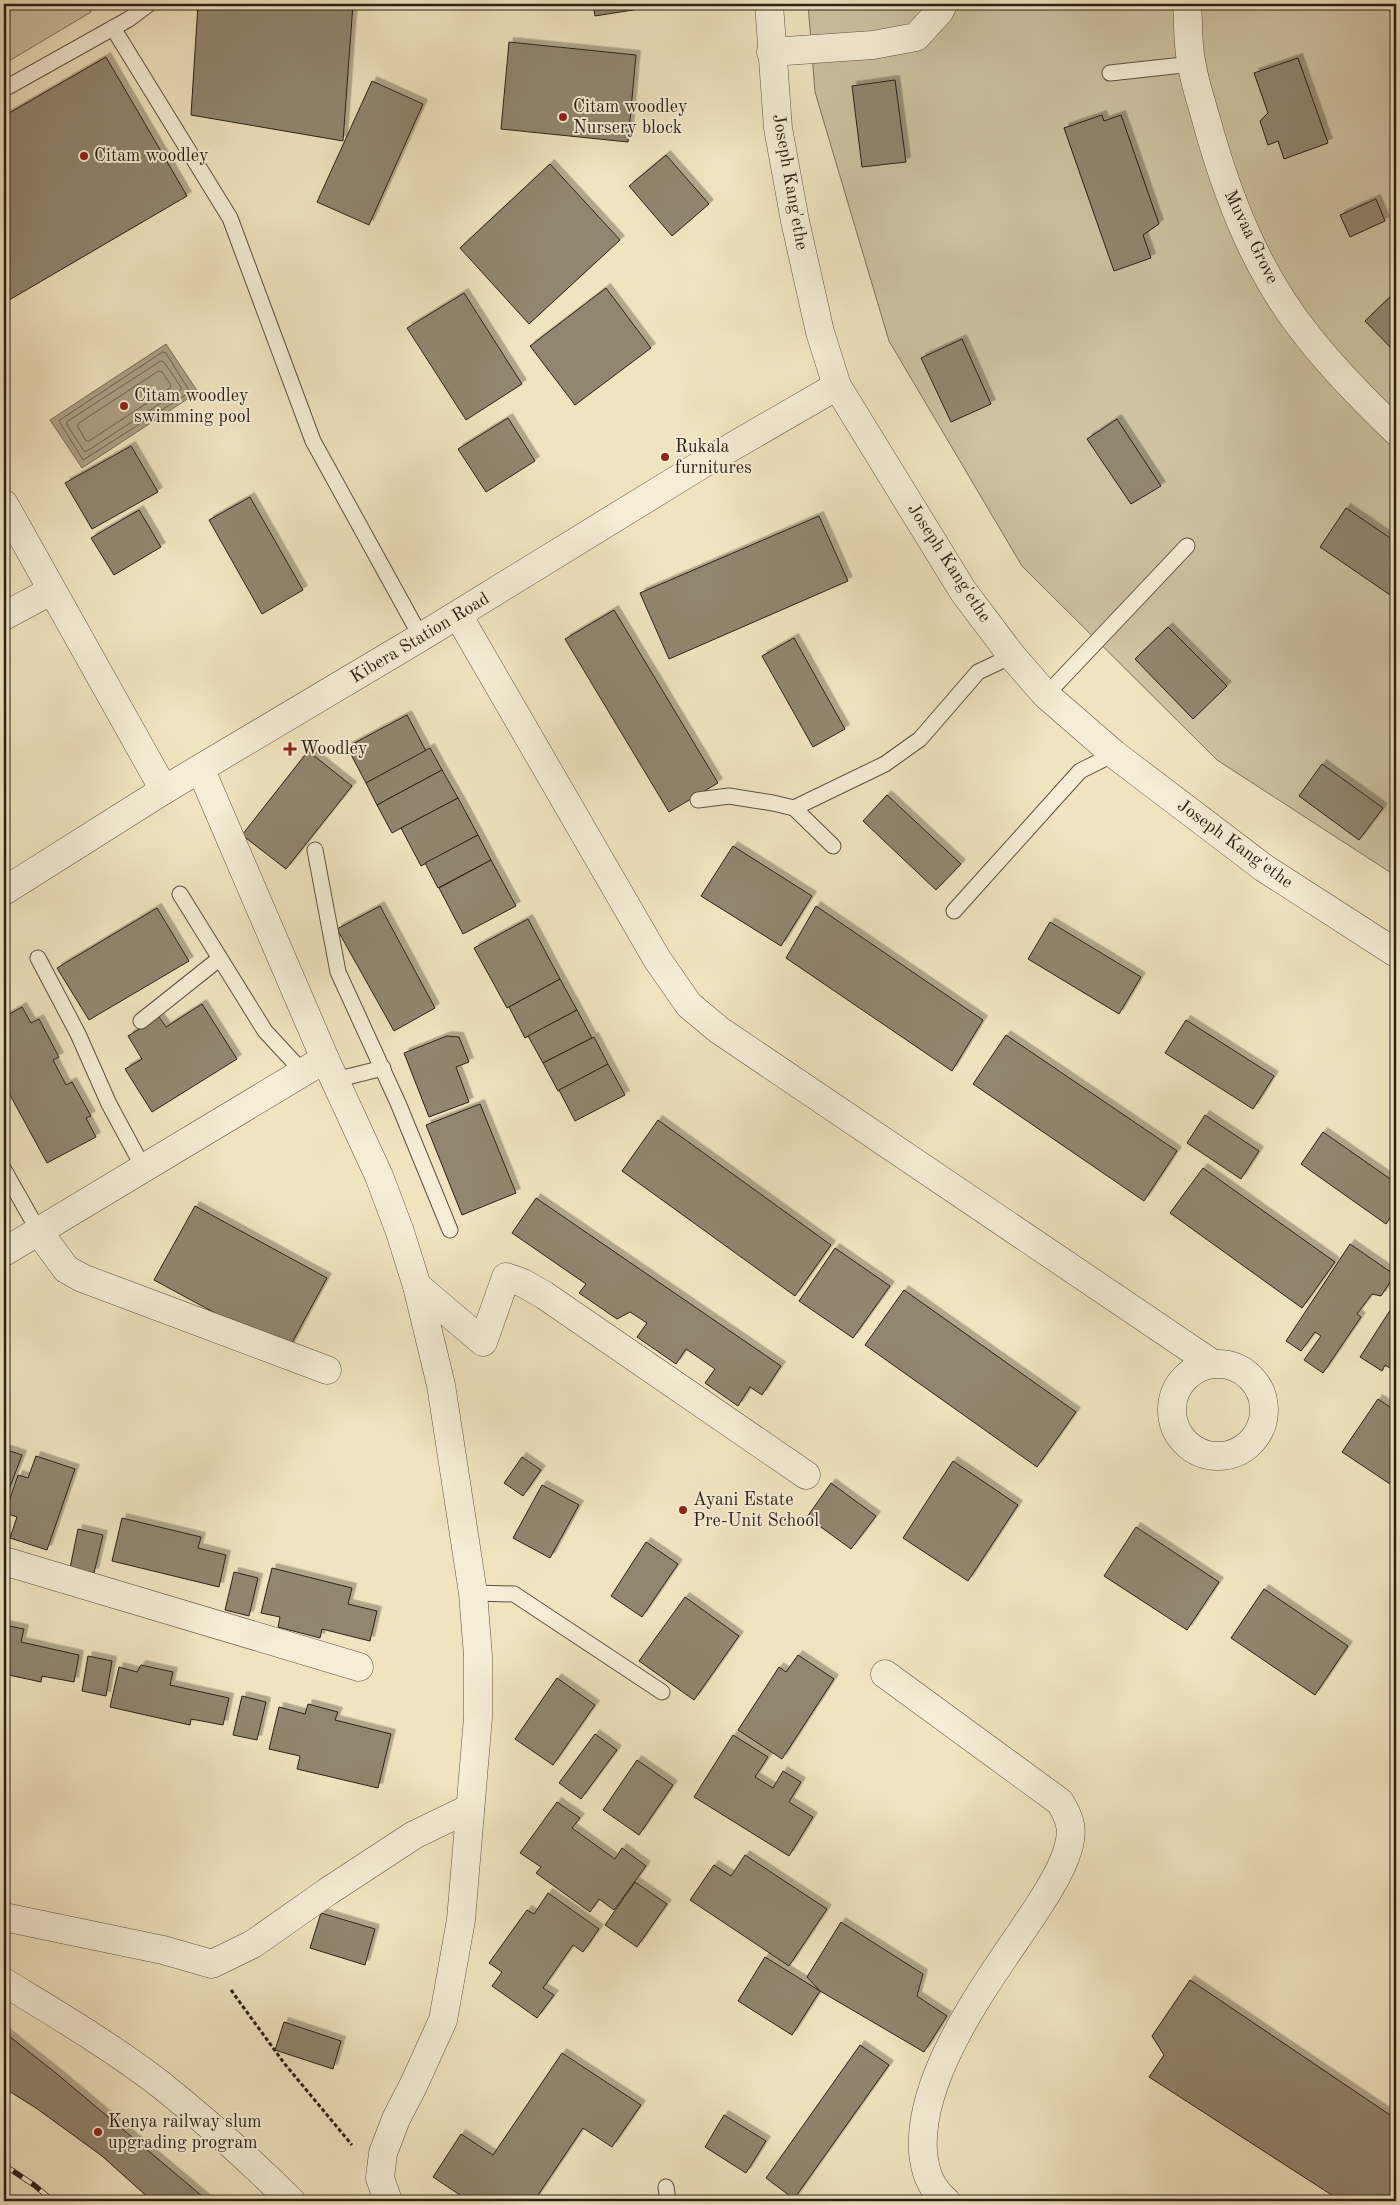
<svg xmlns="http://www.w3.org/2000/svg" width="1400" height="2205" font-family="'Old Standard TT',serif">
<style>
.green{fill:#cec3a3;stroke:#7c725e}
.water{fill:#ada187;stroke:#796d5b}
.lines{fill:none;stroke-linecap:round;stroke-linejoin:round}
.shore{stroke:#6c6050;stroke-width:1}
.building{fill:#91866f;stroke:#2a2018;filter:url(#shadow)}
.service-casing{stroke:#5c5142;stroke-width:17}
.minor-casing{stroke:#5c5142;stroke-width:29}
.tertiary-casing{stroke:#5c5142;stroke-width:29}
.path{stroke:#2a2018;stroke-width:3;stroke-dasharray:4 2.5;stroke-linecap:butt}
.service{stroke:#f5edd6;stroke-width:15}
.minor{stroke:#f5edd6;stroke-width:28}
.tertiary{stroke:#f5edd6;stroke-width:28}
.rail-casing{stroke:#2a2018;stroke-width:5.5}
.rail{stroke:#f5edd6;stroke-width:4;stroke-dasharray:11;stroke-linecap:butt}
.poi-dot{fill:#8f2418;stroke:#f5edd6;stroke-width:2}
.labels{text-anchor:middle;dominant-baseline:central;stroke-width:4;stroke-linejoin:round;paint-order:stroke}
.poi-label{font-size:18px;fill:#2a2018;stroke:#f5edd6;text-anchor:start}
.street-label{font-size:18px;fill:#2a2018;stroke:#f5edd6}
</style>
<defs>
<filter id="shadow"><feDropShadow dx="4.5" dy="-4.5" stdDeviation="0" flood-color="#0004"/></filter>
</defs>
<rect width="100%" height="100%" fill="#f0e4c0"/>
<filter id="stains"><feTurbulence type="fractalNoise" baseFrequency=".004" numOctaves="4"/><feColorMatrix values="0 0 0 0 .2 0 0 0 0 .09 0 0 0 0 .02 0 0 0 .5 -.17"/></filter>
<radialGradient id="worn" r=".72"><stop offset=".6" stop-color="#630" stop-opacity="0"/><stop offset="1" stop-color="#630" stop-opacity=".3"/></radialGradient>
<g class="green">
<path d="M4,4H86L91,12L4,64Z"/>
<path d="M808,4H1396V876L1217,760L1022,566L889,341L815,92Z"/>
</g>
<path class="water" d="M166,344L198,392L82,468L50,420Z"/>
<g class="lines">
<g class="shore">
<path d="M163,352L166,353L190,392L83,460L59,421Z"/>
<path d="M161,361L164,362L181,387V390L87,451H84L67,425V422Z"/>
<path d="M159,371L162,372L171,385L170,388L89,441H86L78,427V424Z"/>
</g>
</g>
<g class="building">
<path d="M198,4H353L343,141L191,115Z"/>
<path d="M593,4H671L595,16Z"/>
<path d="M509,42L636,55L628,142L501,129Z"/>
<path d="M106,57L187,196L4,303V116Z"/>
<path d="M1298,58L1328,143L1284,159L1278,141L1268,145L1260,121L1268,113L1254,73Z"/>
<path d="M895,80L906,162L862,167L852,86Z"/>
<path d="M372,81L423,104L369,225L317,202Z"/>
<path d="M1102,115L1104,121L1121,115L1159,224L1143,235L1151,258L1114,271L1064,128Z"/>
<path d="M666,155L709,204L672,236L629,186Z"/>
<path d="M550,164L620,240L529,324L460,248Z"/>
<path d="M1376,199L1385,221L1350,237L1340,215Z"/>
<path d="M606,288L651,348L575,405L530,346Z"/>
<path d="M1396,291V353L1365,321Z"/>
<path d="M464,293L522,384L466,420L407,328Z"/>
<path d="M962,339L991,404L951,422L921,358Z"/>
<path d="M508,418L535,461L486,492L458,449Z"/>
<path d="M1117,419L1161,486L1131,504L1087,439Z"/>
<path d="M131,446L158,492L92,529L65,483Z"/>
<path d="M250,497L303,590L262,614L209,520Z"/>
<path d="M1346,508L1396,542V599L1320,547Z"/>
<path d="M139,510L161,547L114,575L91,538Z"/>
<path d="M819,516L848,581L669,659L640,593Z"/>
<path d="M614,610L718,783L669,812L565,639Z"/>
<path d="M1168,627L1227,686L1193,719L1135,659Z"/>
<path d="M794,638L845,729L813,747L762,656Z"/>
<path d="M407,715L426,751L366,783L347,747Z"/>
<path d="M430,748L442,770L377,805L366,783Z"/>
<path d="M308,751L352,786L286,869L242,835Z"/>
<path d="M1322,764L1383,808L1359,840L1299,796Z"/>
<path d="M442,770L458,798L392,833L377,805Z"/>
<path d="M887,795L961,864L936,890L863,821Z"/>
<path d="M458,798L478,835L421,866L401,828Z"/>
<path d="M478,835L491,860L438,888L425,863Z"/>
<path d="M733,846L812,896L781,946L701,896Z"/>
<path d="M491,860L516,906L463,934L439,888Z"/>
<path d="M380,906L435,1008L394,1031L337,929Z"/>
<path d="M816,906L983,1020L952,1071L786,958Z"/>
<path d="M157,908L189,961L89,1020L57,968Z"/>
<path d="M528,919L560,979L507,1008L474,948Z"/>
<path d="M1050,922L1141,977L1119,1014L1028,959Z"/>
<path d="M560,979L577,1010L525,1038L509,1007Z"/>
<path d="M202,1004L237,1059L152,1112L125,1069L142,1059L128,1036L159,1017L166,1027Z"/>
<path d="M22,1007L31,1023L39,1019L59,1057L53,1060L66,1085L72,1082L91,1116L86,1118L96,1137L47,1163L4,1084V1017Z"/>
<path d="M577,1010L592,1038L543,1063L528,1036Z"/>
<path d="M1186,1020L1274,1076L1253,1109L1165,1053Z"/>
<path d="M1006,1035L1177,1151L1144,1201L973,1084Z"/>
<path d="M447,1036L459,1037L469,1062L456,1067L469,1102L429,1117L404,1053Z"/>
<path d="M594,1037L608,1064L558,1091L543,1063Z"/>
<path d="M608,1064L625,1095L575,1121L559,1090Z"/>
<path d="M480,1104L516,1193L462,1215L426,1125Z"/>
<path d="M1205,1115L1259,1151L1241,1179L1187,1143Z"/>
<path d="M658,1120L831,1245L795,1296L622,1171Z"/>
<path d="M1323,1132L1396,1183V1209L1386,1224L1301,1164Z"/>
<path d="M1203,1168L1335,1262L1302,1308L1170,1213Z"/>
<path d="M536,1198L781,1366L762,1395L750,1387L738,1406L705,1383L715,1369L686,1349L676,1364L637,1337L647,1323L630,1312L617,1319L579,1293L586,1284L512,1233Z"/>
<path d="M195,1206L327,1278L287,1352L154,1280Z"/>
<path d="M1350,1244L1395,1275L1381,1296L1372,1294L1357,1314L1361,1317L1323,1373L1304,1360L1321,1336L1315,1332L1301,1351L1286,1341Z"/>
<path d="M835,1248L890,1286L853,1338L799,1301Z"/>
<path d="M904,1290L1076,1412L1037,1467L865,1345Z"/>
<path d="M1396,1301V1372L1385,1365L1382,1371L1360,1357Z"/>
<path d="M1378,1399L1396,1411V1488L1342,1452Z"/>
<path d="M4,1449L22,1455L4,1503Z"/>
<path d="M36,1456L75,1469L47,1550L10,1538L17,1517L5,1513L18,1475L28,1478Z"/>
<path d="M522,1457L541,1470L523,1496L504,1483Z"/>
<path d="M953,1461L1018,1505L968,1581L903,1538Z"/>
<path d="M831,1483L876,1516L851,1549L807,1517Z"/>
<path d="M542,1485L579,1505L550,1558L513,1538Z"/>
<path d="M122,1518L201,1537L198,1548L226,1555L219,1587L112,1561Z"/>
<path d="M1136,1527L1219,1582L1187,1630L1104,1576Z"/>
<path d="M78,1529L103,1535L94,1573L70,1568Z"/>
<path d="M646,1542L678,1564L642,1617L611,1596Z"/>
<path d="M272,1568L352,1588L348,1604L377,1611L370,1641L322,1629L320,1638L278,1627L280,1617L261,1613Z"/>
<path d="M234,1572L258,1578L249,1616L225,1610Z"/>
<path d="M1264,1589L1348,1646L1315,1695L1231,1638Z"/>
<path d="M685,1597L739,1636L694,1700L639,1661Z"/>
<path d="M4,1625L24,1629L21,1642L79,1655L74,1682L42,1676L41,1682L4,1674Z"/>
<path d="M798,1655L834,1679L782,1759L738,1730L779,1667L786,1672Z"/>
<path d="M88,1656L112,1661L106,1696L82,1691Z"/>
<path d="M141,1665L173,1672L170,1685L229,1698L223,1725L191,1719L190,1725L110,1707L119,1667L137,1672Z"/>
<path d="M557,1678L595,1705L553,1765L515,1739Z"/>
<path d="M242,1696L266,1702L257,1740L233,1735Z"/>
<path d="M308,1704L338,1712L335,1720L391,1734L378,1788L297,1769L300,1756L269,1749L279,1707L305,1714Z"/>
<path d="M595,1734L617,1750L581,1799L559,1783Z"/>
<path d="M733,1735L768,1757L755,1777L773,1788L783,1771L801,1782L789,1802L813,1817L789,1856L694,1797Z"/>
<path d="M637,1760L673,1785L639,1835L603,1810Z"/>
<path d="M557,1802L580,1818L572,1828L615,1859L622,1848L646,1866L614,1910L599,1899L590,1912L536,1873L541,1867L520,1853Z"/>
<path d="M745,1855L827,1909L789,1966L690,1900L714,1865L731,1876Z"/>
<path d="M635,1882L667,1904L637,1947L605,1925Z"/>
<path d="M548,1893L599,1929L583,1952L573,1945L543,1988L554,1995L537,2018L492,1986L502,1972L489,1963L527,1910L534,1914Z"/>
<path d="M321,1913L375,1929L365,1965L310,1948Z"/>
<path d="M841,1922L923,1974L917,1996L947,2016L924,2052L820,1991L807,1977Z"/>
<path d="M765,1957L820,1991L792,2035L738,2001Z"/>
<path d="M1190,1980L1396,2119V2201H1341L1149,2077L1164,2055L1152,2036Z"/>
<path d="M284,2022L341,2041L333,2069L275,2050Z"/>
<path d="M4,2032L57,2074L208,2201H152L102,2156L36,2108L4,2088Z"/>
<path d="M860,2045L889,2065L794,2199L766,2178Z"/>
<path d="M562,2053L641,2105L612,2147L583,2128L534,2201H469L433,2177L461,2134L493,2155Z"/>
<path d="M724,2115L766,2141L746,2173L705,2147Z"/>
</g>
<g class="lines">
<defs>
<g id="service">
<path d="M113,28L230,218L313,441L421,637"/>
<path d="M1110,73L1192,64"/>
<path d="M4,89L129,19L149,4"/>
<path d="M1046,695L1187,546"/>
<path d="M698,800L729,796L773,803L794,808L885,764L920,739L978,672L1012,656"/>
<path d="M794,808L833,846"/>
<path d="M315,850L338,972L398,1103L450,1230"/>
<path d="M180,894L265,1031L303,1072"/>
<path d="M954,911L1080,771L1114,754"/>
<path d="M38,958L78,1034L109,1104L144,1169"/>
<path d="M141,1021L219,959"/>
<path d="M335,1080L383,1068"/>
<path d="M4,1170L39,1232"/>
<path d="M473,1593L514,1594L662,1692"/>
<path d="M666,2187L668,2201"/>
</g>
<g id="minor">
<path d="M1187,4C1188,18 1188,32 1189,45C1191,70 1199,95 1206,119C1227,196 1256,271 1306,334C1333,369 1364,400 1396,431"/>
<path d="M771,52L873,45L916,37L939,12L943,4"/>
<path d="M4,504L164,790"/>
<path d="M458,615L657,959L689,1005L719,1030L1213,1364"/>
<path d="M4,616L51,591"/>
<path d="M201,770L325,1059L379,1176L400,1232L417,1286L441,1385L473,1593L478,1656V1717L461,1920L443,2020L414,2084L396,2119L383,2153L380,2178L388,2201"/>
<path d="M4,891L164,790L421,637L704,463L837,386"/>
<path d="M39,1232L66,1269L82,1278L327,1370"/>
<path d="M4,1252L325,1059"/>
<path d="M417,1286L483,1342L506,1277L523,1283L544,1295L806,1475"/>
<circle cx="1218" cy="1410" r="46"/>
<path d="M4,1561L359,1667"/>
<path d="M885,1674L1060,1802C1071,1820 1074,1831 1067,1852C1060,1875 1038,1907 1024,1928C984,1987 918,2077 923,2152C925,2172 930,2187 946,2201"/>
<path d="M4,1917L163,1950L212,1964L253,1944L327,1892L414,1835L470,1808"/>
<path d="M4,1982C56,2014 112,2047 160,2084C206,2121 250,2160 291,2201"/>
</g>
<path id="tertiary" d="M769,4L778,128L795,221L820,332L837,386L963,591L1012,656L1046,695L1114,754L1264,868L1396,953"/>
</defs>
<use href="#service" class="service-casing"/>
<use href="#minor" class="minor-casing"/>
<use href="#tertiary" class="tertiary-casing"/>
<path class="path" d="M231,1990L284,2063L352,2145"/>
<use href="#service" class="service"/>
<use href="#minor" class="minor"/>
<use href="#tertiary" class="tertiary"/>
<defs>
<path id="rail" d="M4,2165L34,2185L53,2201"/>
</defs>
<use href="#rail" class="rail-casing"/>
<use href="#rail" class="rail"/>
</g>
<g class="poi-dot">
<circle cx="563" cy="117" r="5"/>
<circle cx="84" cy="156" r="5"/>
<circle cx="124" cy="406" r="5"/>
<circle cx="665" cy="457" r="5"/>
<path d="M287.5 741.5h5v5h5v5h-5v5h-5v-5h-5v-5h5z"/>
<circle cx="683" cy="1510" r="5"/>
<circle cx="98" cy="2132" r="5"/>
</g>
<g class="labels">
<g class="poi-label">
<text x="573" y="107">Citam woodley<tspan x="573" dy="21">Nursery block</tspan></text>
<text x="94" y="156">Citam woodley</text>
<text x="134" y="396">Citam woodley<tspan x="134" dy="21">swimming pool</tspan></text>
<text x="675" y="447">Rukala<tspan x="675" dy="21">furnitures</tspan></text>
<text x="300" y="749">Woodley</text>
<text x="693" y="1500">Ayani Estate<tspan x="693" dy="21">Pre-Unit School</tspan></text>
<text x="108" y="2122">Kenya railway slum<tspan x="108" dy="21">upgrading program</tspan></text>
</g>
<g class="street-label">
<text transform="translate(790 182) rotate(80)">Joseph Kang'ethe</text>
<text transform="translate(1251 237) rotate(64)">Muvaa Grove</text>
<text transform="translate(949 563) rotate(57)">Joseph Kang'ethe</text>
<text transform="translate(420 638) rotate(-31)">Kibera Station Road</text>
<text transform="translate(1235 844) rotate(36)">Joseph Kang'ethe</text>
</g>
</g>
<rect width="1400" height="2205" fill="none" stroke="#f0e4c0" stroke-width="20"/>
<rect x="5" y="5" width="1390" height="2195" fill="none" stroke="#2a2018" stroke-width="2.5"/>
<rect x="10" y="10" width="1380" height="2185" fill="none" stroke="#2a2018"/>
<rect width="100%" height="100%" filter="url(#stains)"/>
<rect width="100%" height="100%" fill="url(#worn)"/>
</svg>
